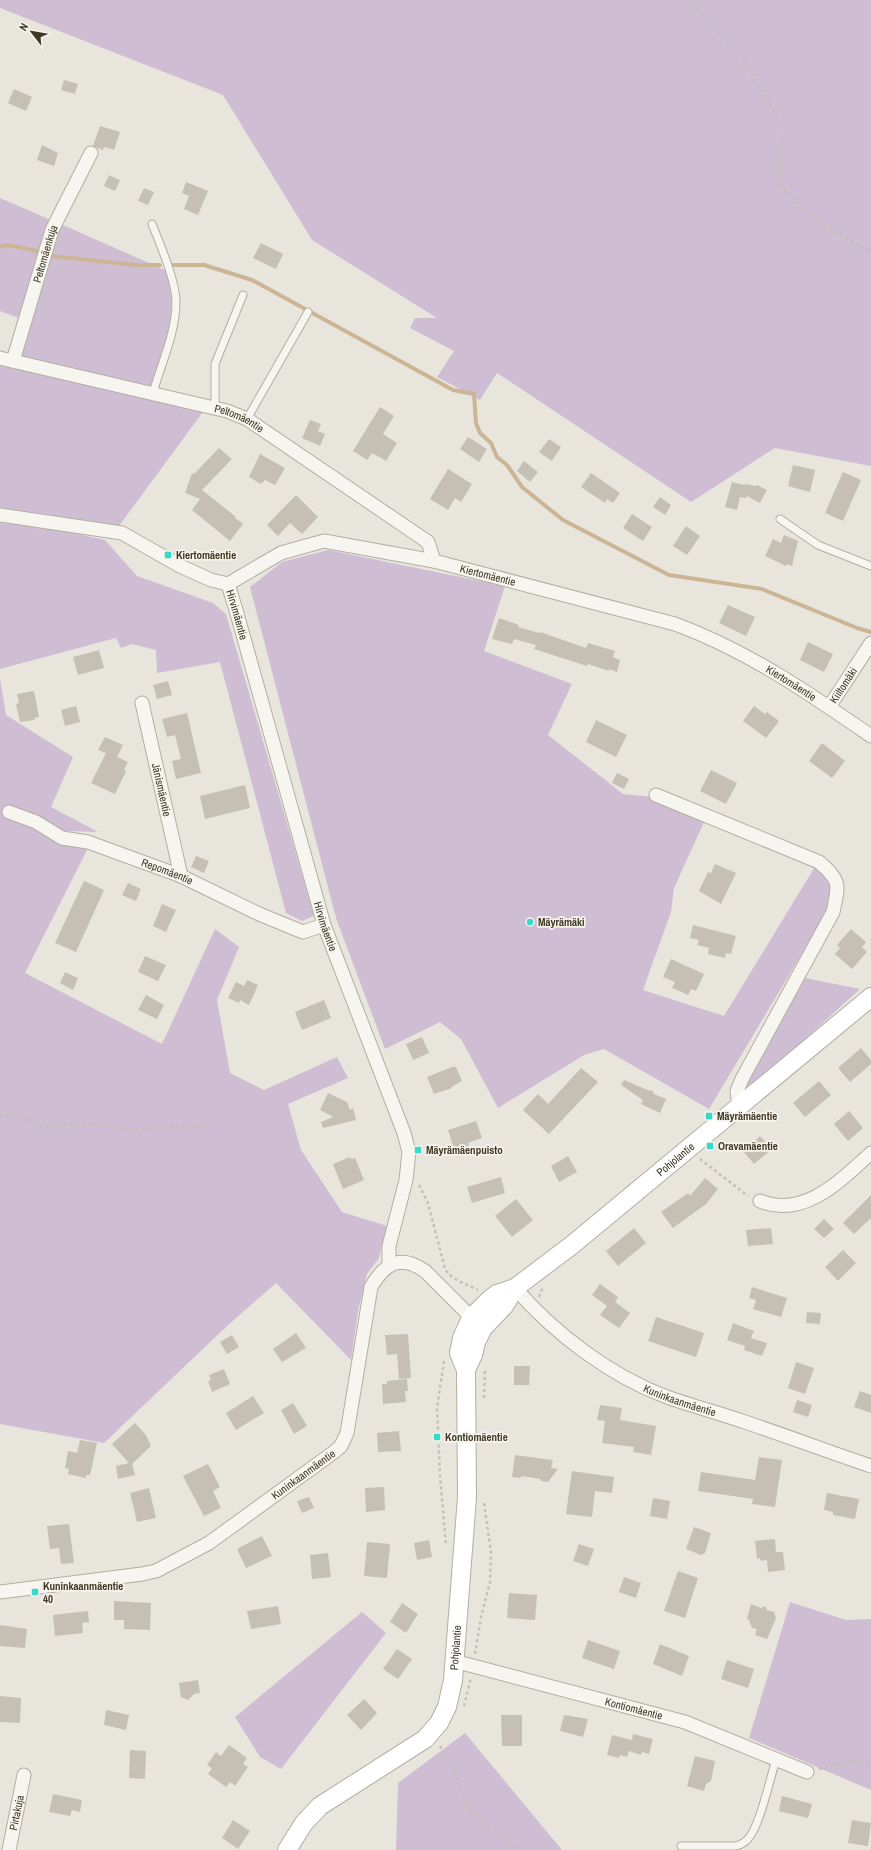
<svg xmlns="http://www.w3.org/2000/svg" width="871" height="1850" font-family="'Archivo Narrow',sans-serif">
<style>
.green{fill:#cfbed3}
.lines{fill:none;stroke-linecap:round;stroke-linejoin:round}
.stream{stroke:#ccb595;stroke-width:4}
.building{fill:#c6c0b4}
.lane-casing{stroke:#b2aea2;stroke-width:9}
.street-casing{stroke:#b2aea2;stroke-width:15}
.secondary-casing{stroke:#b2aea2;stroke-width:20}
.path{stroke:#c3c0b7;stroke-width:2.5;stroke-dasharray:3 3;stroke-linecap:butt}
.lane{stroke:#f6f5f0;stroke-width:7}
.street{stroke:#f6f5f0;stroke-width:13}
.secondary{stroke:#fff;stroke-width:18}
.poi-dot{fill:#37d9cb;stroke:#f6f3ed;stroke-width:1.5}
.labels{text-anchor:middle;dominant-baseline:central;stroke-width:3.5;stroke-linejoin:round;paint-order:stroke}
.street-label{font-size:11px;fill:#403825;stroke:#f6f3ed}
.poi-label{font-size:11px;font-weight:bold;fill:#403825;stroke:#f6f3ed;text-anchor:start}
</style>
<rect width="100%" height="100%" fill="#e8e5dd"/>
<g class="green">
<path d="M0,0H871V466L775,448L691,502L497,373L480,400L437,377L454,351L410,328L415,318H437L312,240L223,95L0,8Z"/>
<path d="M0,198L51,220L19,318L0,311Z"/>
<path d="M63,225L167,271L172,301L171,323L151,388L19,356L57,233Z"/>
<path d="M0,361L205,409L119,526L0,510Z"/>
<path d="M0,523L36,525L105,540L137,576L213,603L226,614L314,916L302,921L286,913L220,662L157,673L156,650L132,644L121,648L116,638L0,669Z"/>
<path d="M328,550L505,586L484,651L572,684L548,735L623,794L653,797L705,820L674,888L671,912L643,990L724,1016L816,865C835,884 833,885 828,910L709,1109L604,1049L584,1055L498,1108L461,1039L440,1022L385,1049L336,918L250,587L282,562Z"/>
<path d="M0,678L6,715L73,757L51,807L98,832L65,831L36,821L88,848L25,973L162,1044L215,929L239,947L217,1000L230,1073L264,1090L337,1057L348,1078L288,1104L301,1150L342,1212L387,1226L379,1258L367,1274L358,1311L351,1360L276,1283L227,1326L104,1443L0,1424Z"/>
<path d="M805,978L860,989L804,1040L749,1086L745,1085Z"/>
<path d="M790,1602L846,1620L871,1619V1790L749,1738Z"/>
<path d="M362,1612L386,1633L281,1769L260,1757L235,1717Z"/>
<path d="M465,1733L562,1850H396L398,1783Z"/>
</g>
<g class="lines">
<g class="stream">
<path d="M0,247L8,245L37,251"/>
<path d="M52,256L135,265H160"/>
<path d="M173,265H204L252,280L453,390L474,394L476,423L480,433L491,443L497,457L507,465L522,487L563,520L669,575L762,589L857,628L871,632"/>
</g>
</g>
<g class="building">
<path d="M64,80L78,84L75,94L61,90Z"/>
<path d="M14,89L32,97L26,111L8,103Z"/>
<path d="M100,126L120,132L114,150L104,147L103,150L93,146Z"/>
<path d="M42,145L58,153L54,166L37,160Z"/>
<path d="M109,175L120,180L115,191L104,186Z"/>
<path d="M186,182L208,191L198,215L184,209L189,196L182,193Z"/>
<path d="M144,188L154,192L148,205L138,201Z"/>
<path d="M261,243L283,254L276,269L253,258Z"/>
<path d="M380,407L394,416L383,434L397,443L386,461L372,453L367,460L353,451Z"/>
<path d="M310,420L321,424L318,431L325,434L320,446L302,438Z"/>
<path d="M468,437L487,449L479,462L460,449Z"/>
<path d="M549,439L561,447L552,461L539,452Z"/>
<path d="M219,448L232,459L202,490L236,517L235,518L243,524L230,541L192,510L200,499L185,493L192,473L194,474Z"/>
<path d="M260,454L285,468L275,485L265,480L261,484L249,477Z"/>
<path d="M524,461L538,472L530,482L517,471Z"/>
<path d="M793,465L815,470L810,492L788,486Z"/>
<path d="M448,469L472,484L461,502L455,498L448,510L430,499Z"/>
<path d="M843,472L861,480L843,521L825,513Z"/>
<path d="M591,473L620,493L613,503L607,499L605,503L581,487Z"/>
<path d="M732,482L745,485V484L756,486L757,485L767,490L760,503L747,496L746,498L740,497L737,510L725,507Z"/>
<path d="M296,495L318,517L302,534L290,523L278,536L267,525Z"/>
<path d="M660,497L671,505L665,515L653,507Z"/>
<path d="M632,514L652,527L643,541L623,528Z"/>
<path d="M686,526L700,536L687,555L673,546Z"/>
<path d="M784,535L798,541L792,566L787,564L786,566L765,556L773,539L781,543Z"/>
<path d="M728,605L755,617L746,636L719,623Z"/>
<path d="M499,618L519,625L518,627L539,633L540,632L586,648L588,643L615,651L613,657L620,660L617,672L609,669V671L588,664L587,666L534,649L536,645L514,639L512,644L492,639Z"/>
<path d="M808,642L833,654L824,672L800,660Z"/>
<path d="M99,650L104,668L78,675L73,657Z"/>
<path d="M168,681L172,695L157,699L153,685Z"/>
<path d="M34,691L39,717L34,718L35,720L20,722L16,704L19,703L17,694Z"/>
<path d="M76,706L80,722L65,726L61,710Z"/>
<path d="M754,706L765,714L767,712L779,721L766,738L743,721Z"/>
<path d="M187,713L201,773L176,779L172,761L181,759L175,735L167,737L162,719Z"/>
<path d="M596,720L627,735L616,757L586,742Z"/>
<path d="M105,737L123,745L117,757L128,762L124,770L126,771L115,794L91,783L106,753L98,750Z"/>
<path d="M822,743L845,761L832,778L809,761Z"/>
<path d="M711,770L737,783L726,804L700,791Z"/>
<path d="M617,773L629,779L624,789L612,783Z"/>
<path d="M245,785L250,808L205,819L200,796Z"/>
<path d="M196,856L209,861L204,873L191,867Z"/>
<path d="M715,864L736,873L721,904L699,891L708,872L711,873Z"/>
<path d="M84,881L104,890L76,952L55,943Z"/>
<path d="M128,883L141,889L136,901L122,895Z"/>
<path d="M162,904L176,910L166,932L153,926Z"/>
<path d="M693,925L736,936L731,954L726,953L725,958L708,954L709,948L697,945L699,940L690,938Z"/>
<path d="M851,929L866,942L862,947L867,952L852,969L835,954L840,948L837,945Z"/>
<path d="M145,956L166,965L158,981L138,972Z"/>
<path d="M671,959L704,974L696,991L691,989L688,995L672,988L675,982L663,977Z"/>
<path d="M65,972L78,978L73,990L60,983Z"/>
<path d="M247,980L258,985L249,1005L240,1000L239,1003L228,998L236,982L244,986Z"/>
<path d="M146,995L164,1005L157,1019L138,1010Z"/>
<path d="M324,1000L331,1018L302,1030L295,1012Z"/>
<path d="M422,1037L429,1053L413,1060L406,1044Z"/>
<path d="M861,1048L871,1060V1064L850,1082L838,1068Z"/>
<path d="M452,1067H456L462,1081L451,1087L452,1088L434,1094L427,1077Z"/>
<path d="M581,1068L598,1082L549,1134L523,1110L538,1094L548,1104Z"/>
<path d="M624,1080L650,1091L652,1090L654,1094L666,1099L660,1113L641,1104L643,1100L621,1085Z"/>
<path d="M819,1081L831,1095L805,1117L793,1103Z"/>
<path d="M328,1093L347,1102L350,1110L353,1108L356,1120L323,1128L321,1122L333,1117L320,1110Z"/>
<path d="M849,1111L863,1128L848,1141L834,1124Z"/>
<path d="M476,1121L482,1138L468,1143L469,1147L455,1152L448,1130Z"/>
<path d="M760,1136L772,1149L754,1164L743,1151Z"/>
<path d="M568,1156L577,1172L559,1182L551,1166Z"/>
<path d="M350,1157L351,1159L355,1158L364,1180L343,1189L333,1164Z"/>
<path d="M501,1177L505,1193L472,1203L467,1187Z"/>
<path d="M705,1178L718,1189L706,1204L673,1228L661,1212L688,1193L690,1196Z"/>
<path d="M871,1195V1218L854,1234L843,1223Z"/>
<path d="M516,1199L533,1220L512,1237L495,1216Z"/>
<path d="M824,1219L834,1229L824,1238L814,1229Z"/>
<path d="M634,1228L646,1243L618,1266L606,1251Z"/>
<path d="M771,1228L773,1244L748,1246L746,1230Z"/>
<path d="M843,1250L856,1263L838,1281L825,1267Z"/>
<path d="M600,1284L618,1297L615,1302L630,1313L619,1328L600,1315L607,1306L592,1295Z"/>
<path d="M752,1287L787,1298L781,1317L753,1309L756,1300L749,1298Z"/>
<path d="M807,1312L821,1313L820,1324L806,1323Z"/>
<path d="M656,1317L704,1333L696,1357L648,1341Z"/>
<path d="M733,1323L754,1331L751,1338L767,1343L762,1356L744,1350L745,1346L727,1340Z"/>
<path d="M296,1333L306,1348L282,1362L273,1349Z"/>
<path d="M408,1334L411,1378L399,1379L397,1354L387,1355L385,1335Z"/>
<path d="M232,1335L239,1347L227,1354L220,1342Z"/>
<path d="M796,1362L814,1368L805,1394L788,1388Z"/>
<path d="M514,1366H530L529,1385H514Z"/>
<path d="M224,1369L230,1384L212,1392L208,1381L211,1380L209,1375Z"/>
<path d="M407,1379L408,1391H405L406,1402L383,1404L382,1384H387V1381Z"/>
<path d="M860,1391L871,1395V1413L854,1407Z"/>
<path d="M253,1396L264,1413L236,1430L226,1413Z"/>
<path d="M797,1400L812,1405L808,1417L793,1412Z"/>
<path d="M293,1403L307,1426L294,1434L281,1410Z"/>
<path d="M600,1405L622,1408L620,1420L656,1426L651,1455L633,1452L634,1447L602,1443L605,1421L597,1420Z"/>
<path d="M135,1423L146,1435L151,1446L132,1464L135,1475L118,1479L116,1466L129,1463L112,1444Z"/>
<path d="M399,1431L401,1451L378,1452L377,1433Z"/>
<path d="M80,1440L97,1443L90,1475H86V1478L68,1474L69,1469L65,1468L68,1451L77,1453Z"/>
<path d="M515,1455L553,1460L551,1468L558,1469L548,1482L541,1481L540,1479L522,1476L520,1478L512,1477Z"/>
<path d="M759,1457L782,1460L775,1507L752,1504L753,1499L698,1491L701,1472L755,1480Z"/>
<path d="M208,1464L220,1487L213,1491L221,1508L204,1516L183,1476Z"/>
<path d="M572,1471L614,1477L612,1493L595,1491L592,1517L566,1514Z"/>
<path d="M384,1487L385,1510L366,1512L365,1488Z"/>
<path d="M149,1488L156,1518L137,1522L130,1493Z"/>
<path d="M827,1493L859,1499L855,1519L833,1515V1512L824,1510Z"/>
<path d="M309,1497L314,1508L302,1513L297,1501Z"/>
<path d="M653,1498L670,1501L667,1519L650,1516Z"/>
<path d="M69,1524L74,1563L61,1564L59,1548L50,1549L47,1526Z"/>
<path d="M694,1527L711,1533L705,1553L701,1555L686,1549Z"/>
<path d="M262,1536L272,1556L246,1568L237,1549Z"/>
<path d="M775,1539L776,1552H783L785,1570L768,1572L767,1560L761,1561L760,1558L757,1559L755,1541Z"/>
<path d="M429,1540L432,1557L417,1560L414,1543Z"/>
<path d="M367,1542L390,1544L387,1578L364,1576Z"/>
<path d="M579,1544L594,1549L588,1566L573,1561Z"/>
<path d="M328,1553L331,1577L312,1579L310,1555Z"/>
<path d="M678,1571L698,1578L685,1618L664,1611Z"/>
<path d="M624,1577L641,1583L636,1598L619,1592Z"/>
<path d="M509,1593L537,1595L535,1620L507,1618Z"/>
<path d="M114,1601L151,1603L150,1630L124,1629V1620H114Z"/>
<path d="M402,1603L418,1614L406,1633L390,1622Z"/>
<path d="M751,1604L761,1608L765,1606L767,1610L774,1612L776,1618L767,1639L755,1635L757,1629L752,1628L749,1620L747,1619Z"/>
<path d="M278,1606L281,1624L251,1629L247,1611Z"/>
<path d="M88,1611L89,1622L82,1623L83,1633L55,1636L53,1615Z"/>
<path d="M0,1625L27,1629L25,1648L0,1646Z"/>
<path d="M588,1640L620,1651L614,1669L582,1658Z"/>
<path d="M660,1644L689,1656L682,1676L653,1664Z"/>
<path d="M397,1649L412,1659L398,1679L383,1669Z"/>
<path d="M727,1660L754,1669L748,1688L721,1679Z"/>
<path d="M198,1680L200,1693L194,1694L188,1700L181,1697L179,1683Z"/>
<path d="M0,1696L21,1698L20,1723L0,1722Z"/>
<path d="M364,1699L377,1713L361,1730L347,1715Z"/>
<path d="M106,1710L129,1715L126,1730L104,1725Z"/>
<path d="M501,1715H522V1746H502Z"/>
<path d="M564,1715L588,1719L583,1737L560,1731Z"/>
<path d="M633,1734L653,1739L649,1754L642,1752L641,1755L629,1751L627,1757L620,1755L619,1758L607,1755L612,1735L632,1740Z"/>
<path d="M229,1745L247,1758L243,1764L248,1767L235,1786L230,1782L226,1787L208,1774L212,1768L207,1765L216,1752L221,1756Z"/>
<path d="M130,1750L146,1751L145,1779L129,1778Z"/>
<path d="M695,1756L715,1761L711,1781L706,1784L704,1791L687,1786Z"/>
<path d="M53,1794L82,1800L80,1812L72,1810L70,1816L49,1812Z"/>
<path d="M782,1796L812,1804L808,1818L779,1811Z"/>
<path d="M233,1820L250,1831L238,1849L222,1838Z"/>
<path d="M852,1820L871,1823L868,1846L848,1843Z"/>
</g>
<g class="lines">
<defs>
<g id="lane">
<path d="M152,224C160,244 176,281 176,302C176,333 161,364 153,393"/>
<path d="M215,408V364L243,295"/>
<path d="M247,419L308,312"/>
<path d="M780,519L818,545L871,566"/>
<path d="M681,1846H735C741,1845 744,1843 748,1839C760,1826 770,1778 776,1760"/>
</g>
<g id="street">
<path id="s1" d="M0,358L227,411L247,419L428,542L434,561"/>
<path id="s2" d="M13,361L52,230L91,153"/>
<path id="s3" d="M0,515L122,533L180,566L211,580L228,584L281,553L324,541L434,561L675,624C746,650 809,693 871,736"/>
<path id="s4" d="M228,584L236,610L324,925L404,1133L409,1152L406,1180L389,1246V1264"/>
<path id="s5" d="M142,703L181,876"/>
<path id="s6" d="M829,707L871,643"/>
<path d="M656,795L819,862C841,881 839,884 833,912L742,1079L737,1091L739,1107"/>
<path id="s7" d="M9,812L36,822L62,838L88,842L181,876L259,914L303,932L324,925"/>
<path d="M760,1201C804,1219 841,1180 871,1153"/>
<path id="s8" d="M515,1288C554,1333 610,1376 667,1397C692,1406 719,1413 745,1422C787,1436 829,1452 871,1466"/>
<path id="s9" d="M0,1592L142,1574L156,1571L209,1543L334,1452L341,1446L347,1433L371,1287C385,1263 400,1254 425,1271L477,1323"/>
<path id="s10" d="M454,1661L685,1722L807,1772"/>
<path id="s11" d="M9,1850L24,1775"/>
</g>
<g id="secondary">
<path d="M466,1370L473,1355L476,1342L483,1328L504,1306L515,1288"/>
<path id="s12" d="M287,1850L304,1823L320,1806L425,1739L439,1723L447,1707L453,1680L467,1497L466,1370L459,1353L462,1338L471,1318L489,1300L497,1294L515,1288L572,1245L871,997"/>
</g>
</defs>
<use href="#lane" class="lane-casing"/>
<use href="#street" class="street-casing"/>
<use href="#secondary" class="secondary-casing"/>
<g class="path">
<path d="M690,0L742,58L784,127L781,151L782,187L816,220L864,248L871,250"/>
<path d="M0,1115H17L43,1126L103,1124L127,1131L215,1124"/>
<path d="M700,1159L748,1196"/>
<path d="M419,1185L428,1203L445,1269C452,1280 466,1284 478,1290"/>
<path d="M539,1297L543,1287"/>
<path d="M444,1361L437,1408L440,1475L446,1545"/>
<path d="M484,1398L485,1369"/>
<path d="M475,1654L481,1617L490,1582L491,1552L484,1503"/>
<path d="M464,1706L471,1678"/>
<path d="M440,1746L453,1767L466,1804L479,1819L498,1832L511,1844L515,1850"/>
<path d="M819,1769L853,1761L871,1767"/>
</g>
<use href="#lane" class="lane"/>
<use href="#street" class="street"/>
<use href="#secondary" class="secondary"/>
</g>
<g class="poi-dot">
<rect x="164" y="551" width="8" height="8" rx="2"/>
<circle cx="530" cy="922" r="4"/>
<rect x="705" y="1112" width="8" height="8" rx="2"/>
<rect x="706" y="1142" width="8" height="8" rx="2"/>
<rect x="414" y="1146" width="8" height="8" rx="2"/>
<rect x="433" y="1433" width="8" height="8" rx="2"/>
<rect x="31" y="1588" width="8" height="8" rx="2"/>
</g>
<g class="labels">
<g class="street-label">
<text stroke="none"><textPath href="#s2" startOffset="112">Peltomäenkuja</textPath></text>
<text stroke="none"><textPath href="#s1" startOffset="247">Peltomäentie</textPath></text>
<text stroke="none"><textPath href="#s3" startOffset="515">Kiertomäentie</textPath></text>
<text stroke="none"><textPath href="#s4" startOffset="32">Hirvimäentie</textPath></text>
<text stroke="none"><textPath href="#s3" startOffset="839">Kiertomäentie</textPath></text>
<text stroke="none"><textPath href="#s6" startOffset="26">Kiiltomäki</textPath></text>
<text stroke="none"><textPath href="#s5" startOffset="89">Jänismäentie</textPath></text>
<text stroke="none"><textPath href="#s7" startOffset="170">Repomäentie</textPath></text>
<text stroke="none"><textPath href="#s4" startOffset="356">Hirvimäentie</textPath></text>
<text stroke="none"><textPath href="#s12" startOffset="873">Pohjolantie</textPath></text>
<text stroke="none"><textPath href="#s8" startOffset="202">Kuninkaanmäentie</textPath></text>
<text stroke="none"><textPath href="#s9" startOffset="334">Kuninkaanmäentie</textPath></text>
<text stroke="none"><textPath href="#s12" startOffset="279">Pohjolantie</textPath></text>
<text stroke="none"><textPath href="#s10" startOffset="186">Kontiomäentie</textPath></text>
<text stroke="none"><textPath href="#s11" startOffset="38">Pirtakuja</textPath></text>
</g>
<g class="poi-label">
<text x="176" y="555">Kiertomäentie</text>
<text x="538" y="922">Mäyrämäki</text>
<text x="717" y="1116">Mäyrämäentie</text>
<text x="718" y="1146">Oravamäentie</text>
<text x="426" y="1150">Mäyrämäenpuisto</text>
<text x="445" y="1437">Kontiomäentie</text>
<text x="43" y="1586">Kuninkaanmäentie<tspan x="43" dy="13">40</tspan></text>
</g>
</g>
<g transform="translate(32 32) rotate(301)" stroke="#f6f3ed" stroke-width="3" paint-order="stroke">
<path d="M0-3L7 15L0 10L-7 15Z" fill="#403825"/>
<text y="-6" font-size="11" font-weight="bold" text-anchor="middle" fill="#403825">N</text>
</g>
</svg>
